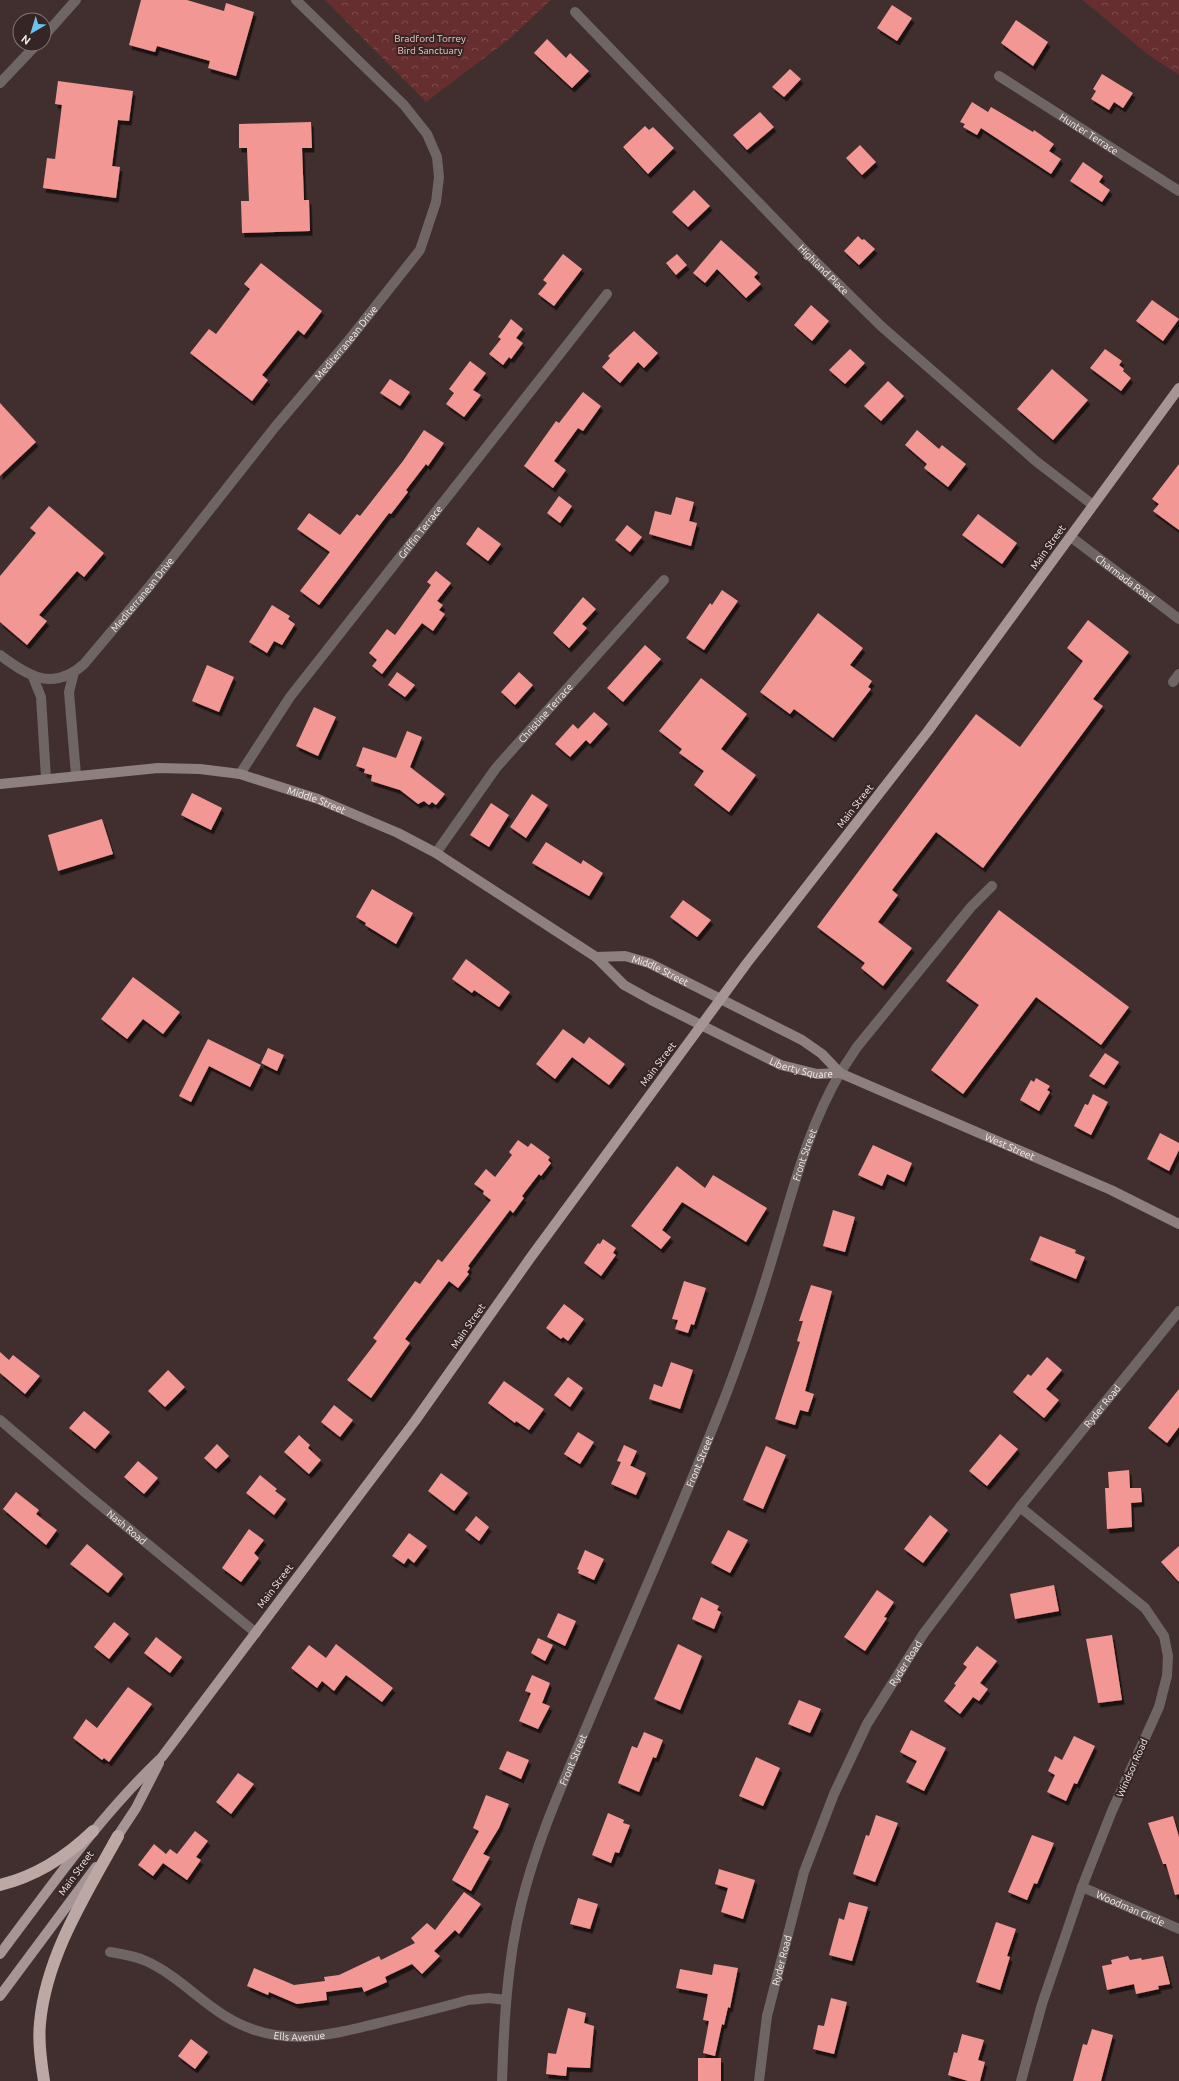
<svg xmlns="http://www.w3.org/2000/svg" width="1179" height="2081" font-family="Ubuntu,sans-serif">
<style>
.park{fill:url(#park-crowns)}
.building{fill:#f29793;filter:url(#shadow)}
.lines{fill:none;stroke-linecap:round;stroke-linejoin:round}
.minor{stroke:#6e6564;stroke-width:10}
.tertiary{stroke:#6e6564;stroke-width:10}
.secondary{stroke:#8e807f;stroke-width:10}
.primary{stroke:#a69594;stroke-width:10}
.motorway{stroke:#bda8a6;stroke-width:12}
.labels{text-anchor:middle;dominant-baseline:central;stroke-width:4;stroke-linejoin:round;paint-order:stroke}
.park-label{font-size:10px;fill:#f5c5c1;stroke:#352524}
.street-label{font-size:10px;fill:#f7eceb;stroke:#352524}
</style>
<defs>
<pattern id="park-crowns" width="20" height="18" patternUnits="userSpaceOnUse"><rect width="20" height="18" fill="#662e2e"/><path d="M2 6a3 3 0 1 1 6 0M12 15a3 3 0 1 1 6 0" fill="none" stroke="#7d4c4c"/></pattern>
<filter id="shadow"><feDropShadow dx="2.5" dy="4.5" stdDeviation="0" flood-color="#0009"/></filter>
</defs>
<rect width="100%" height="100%" fill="#402f2e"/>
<g class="park">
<path d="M325,0H551L508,40L426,102Z"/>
<path d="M1083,0H1179V75L1147,54Z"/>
</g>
<g class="building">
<path d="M141,0H187L224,11L226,3L254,12L236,76L208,68L210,61L157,46L155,52L129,45Z"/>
<path d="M892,5L912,18L897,41L877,28Z"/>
<path d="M1016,20L1048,42L1033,66L1001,43Z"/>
<path d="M547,39L566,58L570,53L589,71L572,88L534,53Z"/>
<path d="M790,69L801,79L784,97L772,87Z"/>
<path d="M1102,74L1133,93L1123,108L1114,102L1109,110L1091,99L1096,91L1093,89Z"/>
<path d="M58,81L133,91L129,121L118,120L112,166L120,167L116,198L43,188L47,158L55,159L62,105L55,104Z"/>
<path d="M972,102L988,112L991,107L1033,132L1034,130L1054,144L1049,151L1061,159L1051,174L981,128L977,135L963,127L965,124L960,122Z"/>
<path d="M760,112L774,127L747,150L733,135Z"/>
<path d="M311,122L312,148H302L304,200H309L310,231L242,233L241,201H249L247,148H239V124Z"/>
<path d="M645,126L649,130L653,127L674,148L648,174L623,147Z"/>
<path d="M860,145L876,162L862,175L846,158Z"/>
<path d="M1083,162L1103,176L1099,182L1110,190L1102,202L1070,181Z"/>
<path d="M694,190L710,206L688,227L672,212Z"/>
<path d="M858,236L862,240L864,239L875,249L859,265L844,251Z"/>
<path d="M721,240L758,273L754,277L761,284L746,298L717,269L705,283L693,273Z"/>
<path d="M563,254L582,269L554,306L538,294L547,283L543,280Z"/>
<path d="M677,254L687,265L676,275L666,263Z"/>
<path d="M261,263L322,311L304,335L298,330L262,375L268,380L252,401L190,353L209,329L216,334L250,289L244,284Z"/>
<path d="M1152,300L1179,319L1163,341L1136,321Z"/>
<path d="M811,305L829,321L812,341L794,325Z"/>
<path d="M511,319L523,329L516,338L523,343L511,359L509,357L503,365L489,354L501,339L498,337Z"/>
<path d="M634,331L658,353L644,368L638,362L620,383L602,367L610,358L608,356Z"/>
<path d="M850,349L865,363L845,384L829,370Z"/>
<path d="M1105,349L1122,361L1119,365L1124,369L1123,371L1131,378L1121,391L1090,368Z"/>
<path d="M470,361L486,373L473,390L481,395L464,417L446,404L454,393L449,389Z"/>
<path d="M1052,369L1088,400L1053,440L1017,409Z"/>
<path d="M390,379L410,392L400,406L380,393Z"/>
<path d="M888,381L904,396L881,421L864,406Z"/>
<path d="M583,392L601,406L583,431L578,428L554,461L566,470L553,488L524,466L556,421L559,423Z"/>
<path d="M0,403L36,442L0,476Z"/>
<path d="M424,430L444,443L428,466L426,464L406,490L408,492L391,514L389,513L319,605L300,591L330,552L297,529L309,513L340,535L357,514L360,516L403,461Z"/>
<path d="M917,430L939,449L942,445L966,464L948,487L924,468L927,464L905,445Z"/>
<path d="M1179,464V530L1153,511L1159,504L1152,499Z"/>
<path d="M559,496L572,506L560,523L547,513Z"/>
<path d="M676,497L694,502L689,521L697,523L691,546L649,534L655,511L671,515Z"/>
<path d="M49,506L104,553L84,577L77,571L39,615L47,621L27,645L0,622V576L36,533L30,528Z"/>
<path d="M978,514L1017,543L1002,564L962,535Z"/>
<path d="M627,525L642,537L630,552L615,540Z"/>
<path d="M478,527L501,544L488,561L466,544Z"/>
<path d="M436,571L451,583L437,601L443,605L439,610L445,614L433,631L422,623L382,674L372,666L377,660L369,653L387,629L395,635L431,585L427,582Z"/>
<path d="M722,590L738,601L704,650L686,638L710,603L712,605Z"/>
<path d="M583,597L596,609L582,624L587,628L569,648L553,633Z"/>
<path d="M272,605L290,616L288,619L295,624L282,645L274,641L267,653L249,642Z"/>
<path d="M818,613L863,648L850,665L872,681L868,687L871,689L833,738L794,709L790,714L760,692Z"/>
<path d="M1088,620L1129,652L1093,699L1103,706L983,868L936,832L892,890L898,895L878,922L912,948L883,986L861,968L865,963L817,927L976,714L1020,747L1083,661L1067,648Z"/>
<path d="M645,645L661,659L623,702L607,688Z"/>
<path d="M207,665L234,677L219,712L192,701Z"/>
<path d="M397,672L415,685L405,697L388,685Z"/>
<path d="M519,672L533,685L515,705L501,692Z"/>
<path d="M701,678L747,714L721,749L756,775L729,812L694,785L704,771L679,753L682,749L659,731Z"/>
<path d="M314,707L336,717L318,756L296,746Z"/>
<path d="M594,712L608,724L590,744L586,740L570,757L555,744L573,724L578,729Z"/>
<path d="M407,731L422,737L410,767L445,794L436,805L432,802L429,805L424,801L418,804L400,790L371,781L372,775L364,773L365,769L356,766L363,747L396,758Z"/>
<path d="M192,793L222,808L211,830L181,815Z"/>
<path d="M532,794L548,805L526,838L510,827Z"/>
<path d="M491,803L509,815L489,847L470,835Z"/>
<path d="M102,819L113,854L58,871L48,835Z"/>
<path d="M546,842L581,864L583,860L603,873L589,896L532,863Z"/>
<path d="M372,889L413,913L396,944L365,925L366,923L356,917Z"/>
<path d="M683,900L711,920L697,937L670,917Z"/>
<path d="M999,910L1129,1007L1101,1045L1036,997L963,1094L931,1070L979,1005L946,981Z"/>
<path d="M466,959L510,992L499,1007L474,990L472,993L452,979Z"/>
<path d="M133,977L180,1012L163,1034L143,1019L127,1039L101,1019Z"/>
<path d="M563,1029L584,1044L589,1037L625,1064L609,1085L572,1057L555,1079L536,1064Z"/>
<path d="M208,1039L261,1065L250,1087L209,1066L191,1102L179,1096Z"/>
<path d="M268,1048L284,1055L277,1071L261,1063Z"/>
<path d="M1105,1053L1119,1062L1104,1085L1089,1076Z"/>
<path d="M1036,1078L1050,1086L1047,1090L1050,1092L1039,1111L1020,1100L1031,1080L1034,1082Z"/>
<path d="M1093,1094L1108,1102L1091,1135L1074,1126L1085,1104L1088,1105Z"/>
<path d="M1160,1133L1179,1143V1150L1169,1171L1147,1159Z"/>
<path d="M518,1140L528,1147L531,1143L550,1157L548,1160L551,1163L541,1176L539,1174L522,1196L524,1198L513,1213L510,1210L468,1266L470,1268L467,1272L469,1274L458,1288L449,1281L405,1339L410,1343L371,1398L347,1380L377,1341L373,1338L415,1281L420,1284L438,1259L442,1262L491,1200L483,1194L484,1191L474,1184L486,1169L495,1177L512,1155L509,1152Z"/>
<path d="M873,1145L912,1163L904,1182L887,1174L882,1186L858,1175Z"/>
<path d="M677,1166L705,1188L713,1175L767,1208L746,1242L682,1202L662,1230L671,1237L661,1249L631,1226Z"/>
<path d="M833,1210L855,1217L845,1252L823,1246Z"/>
<path d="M1040,1236L1076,1250L1075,1253L1085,1257L1076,1279L1030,1260Z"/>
<path d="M603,1239L616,1248L613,1253L616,1255L601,1276L584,1263L598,1243L600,1244Z"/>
<path d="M684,1281L706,1288L694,1325L691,1324L688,1333L675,1329L678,1320L672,1319Z"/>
<path d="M811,1285L832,1291L805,1391L814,1394L808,1412L800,1410L795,1425L775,1419L800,1342L797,1341L803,1321H799Z"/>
<path d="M564,1304L584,1319L568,1341L563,1337L561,1339L546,1328Z"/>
<path d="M0,1352L9,1360L13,1355L40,1376L25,1394L0,1373Z"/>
<path d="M1047,1357L1062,1370L1046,1389L1059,1400L1044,1418L1013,1392L1028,1374L1031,1376Z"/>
<path d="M671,1362L693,1370L680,1409L649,1399L654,1384L662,1387Z"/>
<path d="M168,1370L185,1387L165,1407L148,1391Z"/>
<path d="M568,1377L583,1388L570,1407L554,1395Z"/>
<path d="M504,1381L544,1409L529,1430L516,1421L515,1423L488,1403Z"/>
<path d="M1179,1389V1427L1167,1443L1148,1428Z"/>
<path d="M334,1405L353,1420L340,1437L321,1422Z"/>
<path d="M84,1411L110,1432L95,1449L69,1428Z"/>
<path d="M578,1432L594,1442L580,1464L564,1454Z"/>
<path d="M1000,1434L1018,1449L987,1486L969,1471Z"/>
<path d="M299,1435L310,1445L308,1448L321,1460L309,1474L284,1452Z"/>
<path d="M217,1444L229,1456L216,1469L204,1458Z"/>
<path d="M624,1445L637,1451L630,1466L627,1464L646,1473L636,1495L611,1484L621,1462L617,1461Z"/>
<path d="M766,1446L786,1455L763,1509L743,1500Z"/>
<path d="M138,1461L158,1478L144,1494L124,1477Z"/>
<path d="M1129,1470L1130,1488H1141L1142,1502L1131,1503L1132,1527L1107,1529L1105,1488H1109L1108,1472Z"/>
<path d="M441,1473L468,1493L454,1511L428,1491Z"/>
<path d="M260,1475L277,1489L275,1491L286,1499L274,1515L246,1493Z"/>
<path d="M16,1492L39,1510L36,1514L57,1530L46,1545L3,1509Z"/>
<path d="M930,1515L948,1530L923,1563L904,1549Z"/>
<path d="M476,1516L489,1527L479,1541L465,1530Z"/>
<path d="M249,1529L264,1540L254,1553L259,1558L241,1582L222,1568Z"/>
<path d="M728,1530L748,1540L730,1573L711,1563Z"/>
<path d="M409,1533L427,1546L414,1563L408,1558L404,1564L392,1556Z"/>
<path d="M87,1544L123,1574L108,1593L70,1564Z"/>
<path d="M1179,1546V1582L1161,1562Z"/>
<path d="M585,1550L604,1559L594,1580L578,1573L579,1570L577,1569Z"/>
<path d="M1054,1585L1059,1611L1015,1619L1010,1594Z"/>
<path d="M877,1590L894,1602L884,1617L887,1618L865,1651L844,1637Z"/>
<path d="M701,1597L719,1606L717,1610L721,1612L714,1629L692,1619Z"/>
<path d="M558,1613L576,1621L565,1646L547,1637Z"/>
<path d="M114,1622L129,1634L109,1659L94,1647Z"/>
<path d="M1112,1635L1122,1700L1098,1703L1086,1639Z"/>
<path d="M156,1637L182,1657L170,1673L144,1653Z"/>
<path d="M538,1638L553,1645L545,1661L531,1653Z"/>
<path d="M336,1644L393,1688L382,1702L346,1675L334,1691L322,1681L317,1688L291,1668L309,1645L326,1658Z"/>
<path d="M678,1644L702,1656L680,1710L654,1699Z"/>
<path d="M977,1646L997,1661L980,1683L988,1689L979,1701L973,1697L960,1714L944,1701L956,1685L954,1684L967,1667L963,1664Z"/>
<path d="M532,1675L550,1683L542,1703L550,1706L538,1729L519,1721L531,1693L525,1691Z"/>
<path d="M128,1687L152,1704L109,1762L104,1758L102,1760L73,1738L86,1719L97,1728Z"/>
<path d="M799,1700L821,1709L810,1733L788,1724Z"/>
<path d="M911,1730L946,1748L924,1791L906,1782L917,1761L900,1752Z"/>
<path d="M644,1732L663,1740L656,1758L653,1757L639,1792L618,1783L632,1746L637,1748Z"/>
<path d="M1074,1736L1095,1746L1077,1784L1074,1783L1066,1801L1047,1792L1055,1775L1048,1771L1055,1756L1062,1760Z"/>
<path d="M507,1751L529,1760L521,1779L499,1769Z"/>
<path d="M756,1757L780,1768L763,1806L739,1796Z"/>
<path d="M238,1773L254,1784L231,1814L216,1802Z"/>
<path d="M486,1795L509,1804L499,1828L483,1854L490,1857L471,1891L452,1880L479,1831L473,1828Z"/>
<path d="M608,1813L624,1820L623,1823L630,1825L619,1853L615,1852L611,1863L592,1855Z"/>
<path d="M876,1815L898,1823L875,1882L853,1874L866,1835L869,1836Z"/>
<path d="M1173,1816L1179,1837V1894L1175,1895L1166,1864H1163L1148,1823Z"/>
<path d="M195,1831L208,1841L196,1857L201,1860L187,1880L163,1863L153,1876L138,1865L154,1844L166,1854L170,1849L177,1854Z"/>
<path d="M1032,1835L1054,1843L1037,1884L1034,1883L1027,1900L1008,1892Z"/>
<path d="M719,1869L755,1880L743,1919L721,1912L728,1888L715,1884Z"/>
<path d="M464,1892L481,1904L459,1934L455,1930L434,1951L440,1956L422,1974L412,1964L385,1977L387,1982L364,1992L362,1987L326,1992L327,2000L297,2004L269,1992L268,1995L247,1986L254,1968L294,1985L325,1981L324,1977L339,1975L379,1956L381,1960L415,1943L411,1938L427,1923L435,1930Z"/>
<path d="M578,1898L598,1904L590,1929L570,1924Z"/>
<path d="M849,1902L868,1907L852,1961L829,1955L839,1918L844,1920Z"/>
<path d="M996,1922L1016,1929L1007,1956L1010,1957L1000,1990L976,1982Z"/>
<path d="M1128,1956L1130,1960L1141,1958L1142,1960L1163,1956L1170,1984L1158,1986L1159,1989L1136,1994L1134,1984L1107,1990L1102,1966L1112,1964L1111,1960Z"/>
<path d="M714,1964L738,1968L730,2008L728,2007L724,2025L722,2024L715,2056L703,2053L709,2021L703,2020L708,1994L676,1988L680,1969L712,1975Z"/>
<path d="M831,1998L847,2002L834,2054L813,2049L818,2025L824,2026Z"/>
<path d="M568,2008L586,2013L584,2023L594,2026L590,2068L567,2067L566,2076L546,2074L548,2053L556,2054Z"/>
<path d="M1092,2029L1113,2035L1101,2081H1073L1083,2044L1087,2045Z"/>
<path d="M962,2034L984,2040L978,2060L985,2062L980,2081H968L948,2075L954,2052L957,2053Z"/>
<path d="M191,2039L208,2052L195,2069L178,2056Z"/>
<rect x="698" y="2058" width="23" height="23"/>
</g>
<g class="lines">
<g class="minor">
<path id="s1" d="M575,12L814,260L881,326L1037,462L1093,505"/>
<path d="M44,36L76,0"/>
<path id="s2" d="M999,76L1179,191"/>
<path d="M0,83L37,44"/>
<path id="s3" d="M1071,537L1179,619"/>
<path id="s4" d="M0,655C28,676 53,692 84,664L148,588L275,427L348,341L420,250L436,202L439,177L437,157L427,134L404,105L296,0"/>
<path d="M74,672L69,692L76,775"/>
<path d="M33,677L41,697L46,778"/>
<path d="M1173,682L1179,674"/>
<path id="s5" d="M240,774L290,697L607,294"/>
<path id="s6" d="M436,853L496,768L664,580"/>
<path d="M840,1073L857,1047L971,907L992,886"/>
<path id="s7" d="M0,1420L88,1495L256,1633"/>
<path d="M1020,1507L1145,1608L1164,1636L1168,1656L1167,1676L1159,1707L1112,1811L1082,1887L1042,2004L1021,2081"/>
<path id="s8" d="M1082,1887L1179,1929"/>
<path id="s9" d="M110,1952C122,1954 135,1956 146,1961C175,1974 198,1999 225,2016C278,2049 327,2036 383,2022C411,2015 440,2008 468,2000L489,1998L506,2000"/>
<path id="s10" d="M759,2081L767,2016L804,1872L834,1794L867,1724L924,1633L1020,1507L1179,1311"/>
</g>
<path class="tertiary" id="s11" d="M502,2081C504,2022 507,1963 521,1905C537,1839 566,1776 592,1714C637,1607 685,1500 727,1392C745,1345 761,1297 775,1249C794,1187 807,1130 840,1073"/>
<g class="secondary">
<path id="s12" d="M0,784L158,768L200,769L240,774L318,799L398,833L436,853L596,957L624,985L651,1000L781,1065L817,1074L840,1073"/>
<path id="s13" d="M596,957L625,956L649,963L802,1040L822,1054L840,1073L1111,1190L1179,1224"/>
</g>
<g class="primary">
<path d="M113,1843L136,1808L159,1763"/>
<path d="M0,1954C51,1886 100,1816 162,1757L415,1421L531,1257L747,963L928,731L1179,388"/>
<path d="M0,1996L96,1867"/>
</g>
<g class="motorway">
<path d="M0,1885C37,1876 66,1857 93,1831"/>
<path d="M44,2081C41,2062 38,2042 40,2023C46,1956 86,1894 118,1836"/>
</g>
</g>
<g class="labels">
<g class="park-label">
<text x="430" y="38">Bradford Torrey<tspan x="430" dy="12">Bird Sanctuary</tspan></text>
</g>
<g class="street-label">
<text stroke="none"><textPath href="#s2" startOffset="107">Hunter Terrace</textPath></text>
<text stroke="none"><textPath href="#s1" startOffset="358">Highland Place</textPath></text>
<text stroke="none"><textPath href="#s4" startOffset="509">Mediterranean Drive</textPath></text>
<text stroke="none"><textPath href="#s5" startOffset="302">Griffin Terrace</textPath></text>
<text transform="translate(1048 547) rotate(-54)">Main Street</text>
<text stroke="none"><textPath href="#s3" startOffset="68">Charmada Road</textPath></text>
<text stroke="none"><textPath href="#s4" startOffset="185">Mediterranean Drive</textPath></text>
<text stroke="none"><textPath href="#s6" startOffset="178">Christine Terrace</textPath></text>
<text stroke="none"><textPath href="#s12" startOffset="322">Middle Street</textPath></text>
<text transform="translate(855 806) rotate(-52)">Main Street</text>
<text stroke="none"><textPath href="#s13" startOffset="67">Middle Street</textPath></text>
<text transform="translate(658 1064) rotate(-53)">Main Street</text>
<text stroke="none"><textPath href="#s12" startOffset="880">Liberty Square</textPath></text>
<text stroke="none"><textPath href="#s13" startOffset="461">West Street</textPath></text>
<text stroke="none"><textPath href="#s11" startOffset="980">Front Street</textPath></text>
<text transform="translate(468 1326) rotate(-55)">Main Street</text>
<text stroke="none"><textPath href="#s10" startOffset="771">Ryder Road</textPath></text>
<text stroke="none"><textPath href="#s11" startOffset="656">Front Street</textPath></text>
<text stroke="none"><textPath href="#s7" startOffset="166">Nash Road</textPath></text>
<text transform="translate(275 1586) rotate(-53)">Main Street</text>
<text stroke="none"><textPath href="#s10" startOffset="447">Ryder Road</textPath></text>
<text stroke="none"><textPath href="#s11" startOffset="332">Front Street</textPath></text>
<text transform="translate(1132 1768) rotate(-66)">Windsor Road</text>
<text transform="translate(76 1873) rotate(-54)">Main Street</text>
<text stroke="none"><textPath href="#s8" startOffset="53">Woodman Circle</textPath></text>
<text stroke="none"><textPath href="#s10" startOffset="123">Ryder Road</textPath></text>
<text stroke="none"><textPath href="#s9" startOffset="212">Ells Avenue</textPath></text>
</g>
</g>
<g transform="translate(32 32) rotate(218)"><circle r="19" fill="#352524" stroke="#837574"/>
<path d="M0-3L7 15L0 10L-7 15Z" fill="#69c3f1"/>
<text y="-6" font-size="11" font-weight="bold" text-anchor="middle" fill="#f7eceb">N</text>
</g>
</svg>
